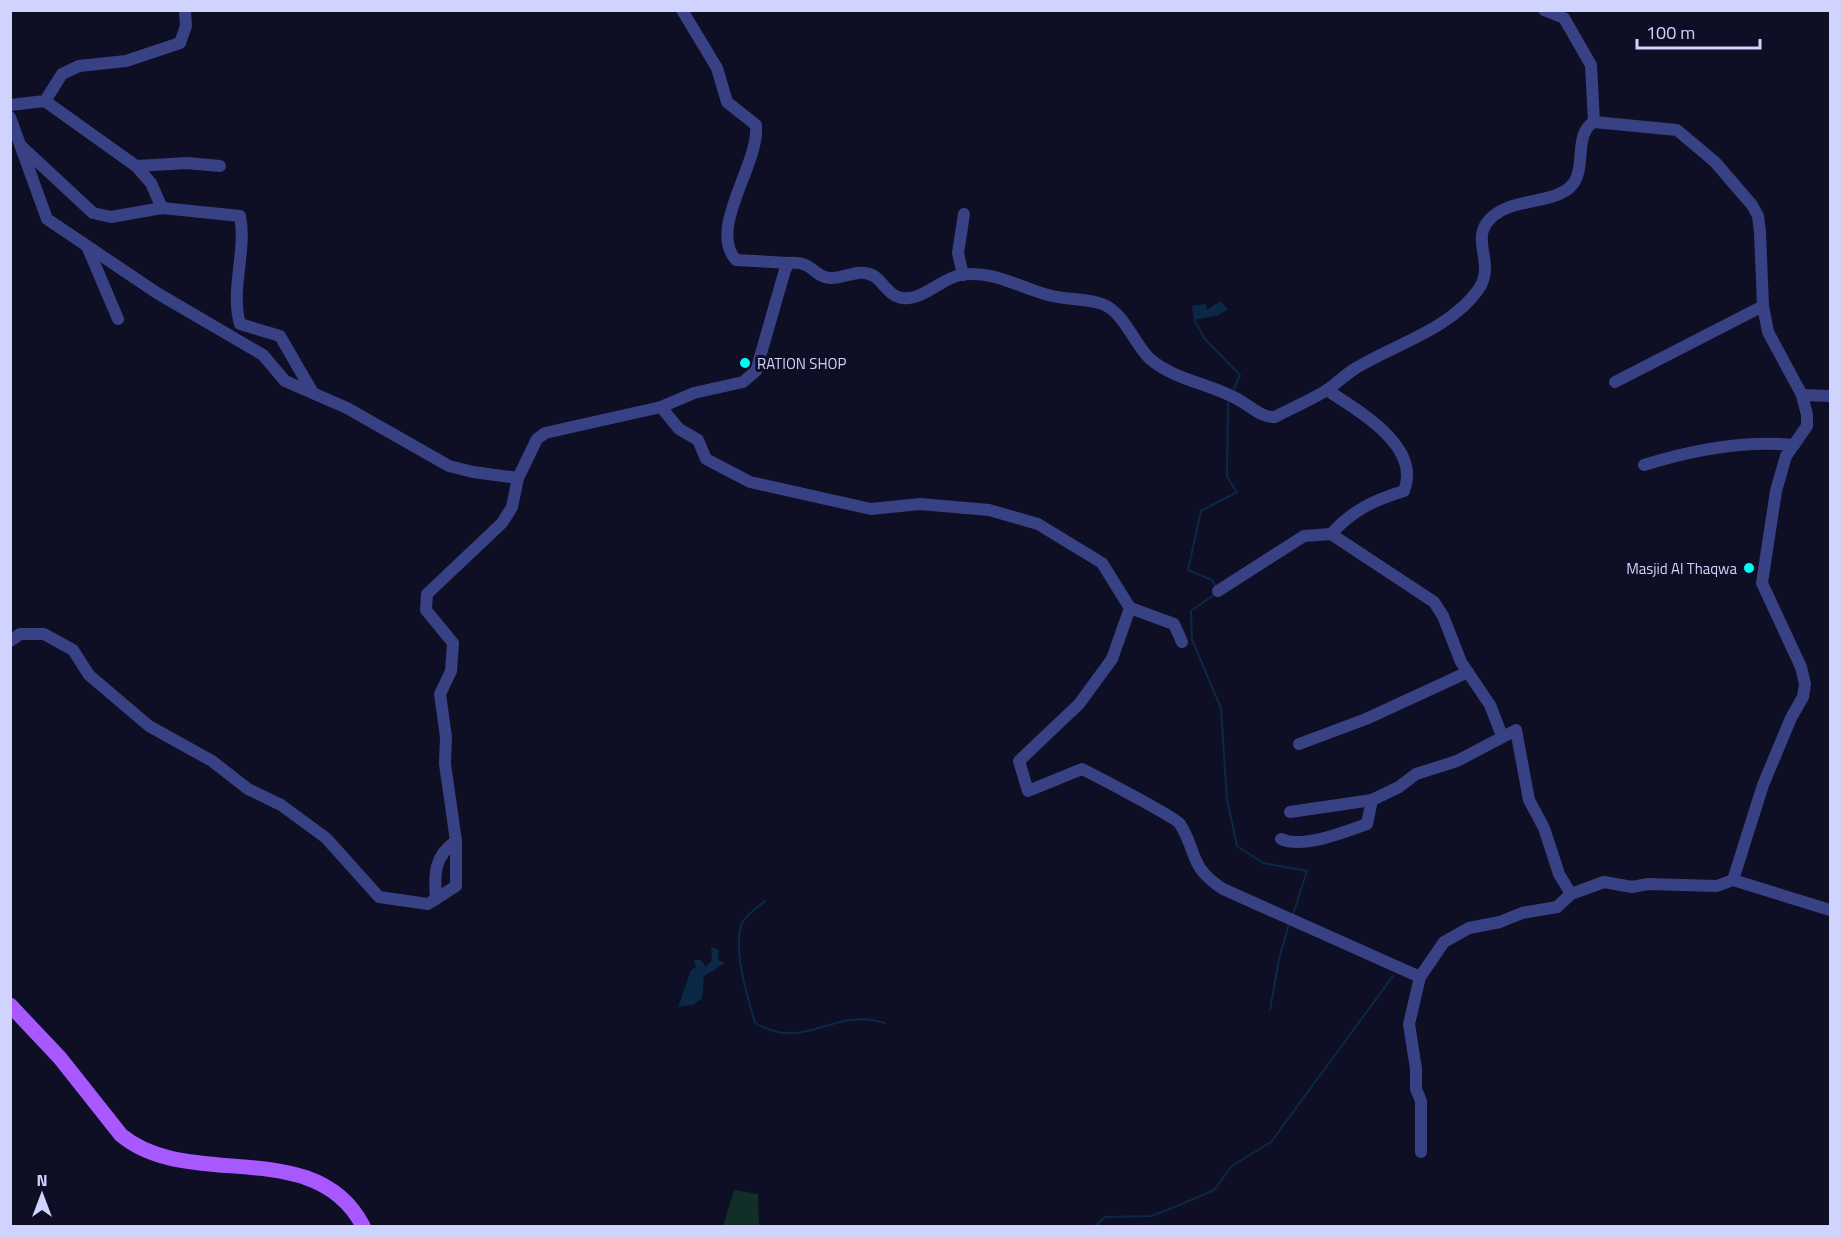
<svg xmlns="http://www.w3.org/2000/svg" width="1841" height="1237" font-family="'Titillium Web',sans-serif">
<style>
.green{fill:#112e29}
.water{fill:#0b2946}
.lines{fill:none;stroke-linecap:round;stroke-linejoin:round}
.stream{stroke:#0b2946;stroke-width:2}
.minor{stroke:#384184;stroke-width:12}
.major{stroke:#a858ff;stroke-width:15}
.poi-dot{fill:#00fcf0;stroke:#0e0e24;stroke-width:2}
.labels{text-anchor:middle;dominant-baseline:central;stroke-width:6;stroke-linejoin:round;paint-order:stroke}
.poi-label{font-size:15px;fill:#d1d3ff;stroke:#0e0e24;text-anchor:start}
</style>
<rect width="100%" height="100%" fill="#0e0e24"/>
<path class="green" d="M734,1190L758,1194L759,1226H723Z"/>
<g class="water">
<path d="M1220,301L1228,309L1219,315L1194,320L1192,306L1206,304L1207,310Z"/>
<path d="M711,947L719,950L718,960L725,963L704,976L702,999L692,1005L678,1007L691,970L696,967L694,960H701L706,967L712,960Z"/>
</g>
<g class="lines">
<g class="stream">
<path d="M1194,320L1205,339L1240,375L1234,389"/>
<path d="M1216,587L1212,580L1188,570L1201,511L1237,492L1227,477L1228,403"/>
<path d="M1215,594L1191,611L1192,640L1221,708L1227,800L1237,846L1263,863L1307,871L1293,914"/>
<path d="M765,901C758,907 746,915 742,923C732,949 748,998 755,1023C806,1053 832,1006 885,1023"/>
<path d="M1270,1010L1279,959L1289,924"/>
<path d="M1095,1226L1105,1217L1152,1216L1189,1201L1214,1190L1232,1166L1271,1142L1393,976"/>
</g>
<g class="minor">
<path d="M682,10L717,68L727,102L756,125C760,164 707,228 736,260L789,263"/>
<path d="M1544,10L1564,18L1591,65L1594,122L1677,130L1715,162L1752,205L1758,216L1760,232L1763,306L1768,332L1802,395L1807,415V426L1786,456L1776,491L1762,583L1801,667L1805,684L1803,697L1791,718L1763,785L1733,880"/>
<path d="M45,101L136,166L151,183L162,208"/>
<path d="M10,105L45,101L62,74L79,66L126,61L180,43L186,26L185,10"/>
<path d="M10,117L47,219L157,293L263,355L285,381L347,408L449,466L473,472L518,478L537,439L545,433L661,407L694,393L743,382L756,371L785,270L789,263C815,261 811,276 830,278C845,279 859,267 874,276C883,282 889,296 902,298C922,301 941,279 960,275C993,269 1022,289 1052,296C1069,300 1086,298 1102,304C1124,312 1133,342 1149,358C1175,381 1210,383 1239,400C1250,406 1262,418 1275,417C1292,408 1311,400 1327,390C1337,383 1346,374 1356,368C1396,344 1450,329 1478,290C1497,264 1469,240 1490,219C1510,197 1555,205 1572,185C1587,168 1573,134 1594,122"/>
<path d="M22,147L93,213L111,217L162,208L240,216C247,251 230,289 240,324L280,336L313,393"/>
<path d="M136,166L187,163L220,166"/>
<path d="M87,246L118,319"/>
<path d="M963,275L958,253L964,214"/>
<path d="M1615,382L1763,306"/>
<path d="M1327,390C1358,411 1422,446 1404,491C1374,500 1353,510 1331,534"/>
<path d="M1802,395L1830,396"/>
<path d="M661,407L679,429L698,440L706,459L750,482L871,509L920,504L989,510L1038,524L1102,563L1130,608L1112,659L1079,704L1019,761L1028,791L1082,769C1096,776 1175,817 1180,824C1198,853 1188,866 1223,889L1420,977L1444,942L1469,928L1500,922L1522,913L1557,907L1571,894L1604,882L1632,887L1648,884L1717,886L1733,880L1830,910"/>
<path d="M1644,465C1692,450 1743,440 1794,445"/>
<path d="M1218,591L1304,536L1331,534L1434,602L1443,616L1461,662L1490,705L1502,736"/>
<path d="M1130,608L1174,624L1182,642"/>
<path d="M10,641L20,634H44L73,650L89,675L149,726L212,761L248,789L281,805L326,838L379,897L428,904L456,886V841L445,764L446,737L440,694L451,671L453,643L426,610L427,594L502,523L512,507L518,478"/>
<path d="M1299,744L1366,719L1468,672"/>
<path d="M1290,812L1372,800"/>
<path d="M1281,839C1303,849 1345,832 1367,824L1372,800L1399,787L1416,774L1457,761L1516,730L1529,800L1544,828L1559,874L1571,894"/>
<path d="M436,899C434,874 434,856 456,841"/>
<path d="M1420,977L1409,1024L1416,1069V1089L1421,1101V1152"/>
</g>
<path class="major" d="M10,1005L60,1058L121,1135C189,1192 315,1134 363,1226"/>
</g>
<g class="poi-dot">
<circle cx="745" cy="363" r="6"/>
<circle cx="1749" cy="568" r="6"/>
</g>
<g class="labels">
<g class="poi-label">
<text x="757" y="363">RATION SHOP</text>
<text x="1737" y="568" text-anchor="end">Masjid Al Thaqwa</text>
</g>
</g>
<rect width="1841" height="1237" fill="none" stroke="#d1d3ff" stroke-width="24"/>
<g transform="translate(42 1195)" stroke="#0e0e24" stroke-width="4.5" paint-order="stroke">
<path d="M0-4.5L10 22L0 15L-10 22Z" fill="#d1d3ff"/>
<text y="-9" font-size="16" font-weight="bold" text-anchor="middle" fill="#d1d3ff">N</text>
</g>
<path d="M1637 39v9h123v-9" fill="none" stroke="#d1d3ff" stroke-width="3"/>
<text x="1646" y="39" font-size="18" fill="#d1d3ff" stroke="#0e0e24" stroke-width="4.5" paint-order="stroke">100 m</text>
</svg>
